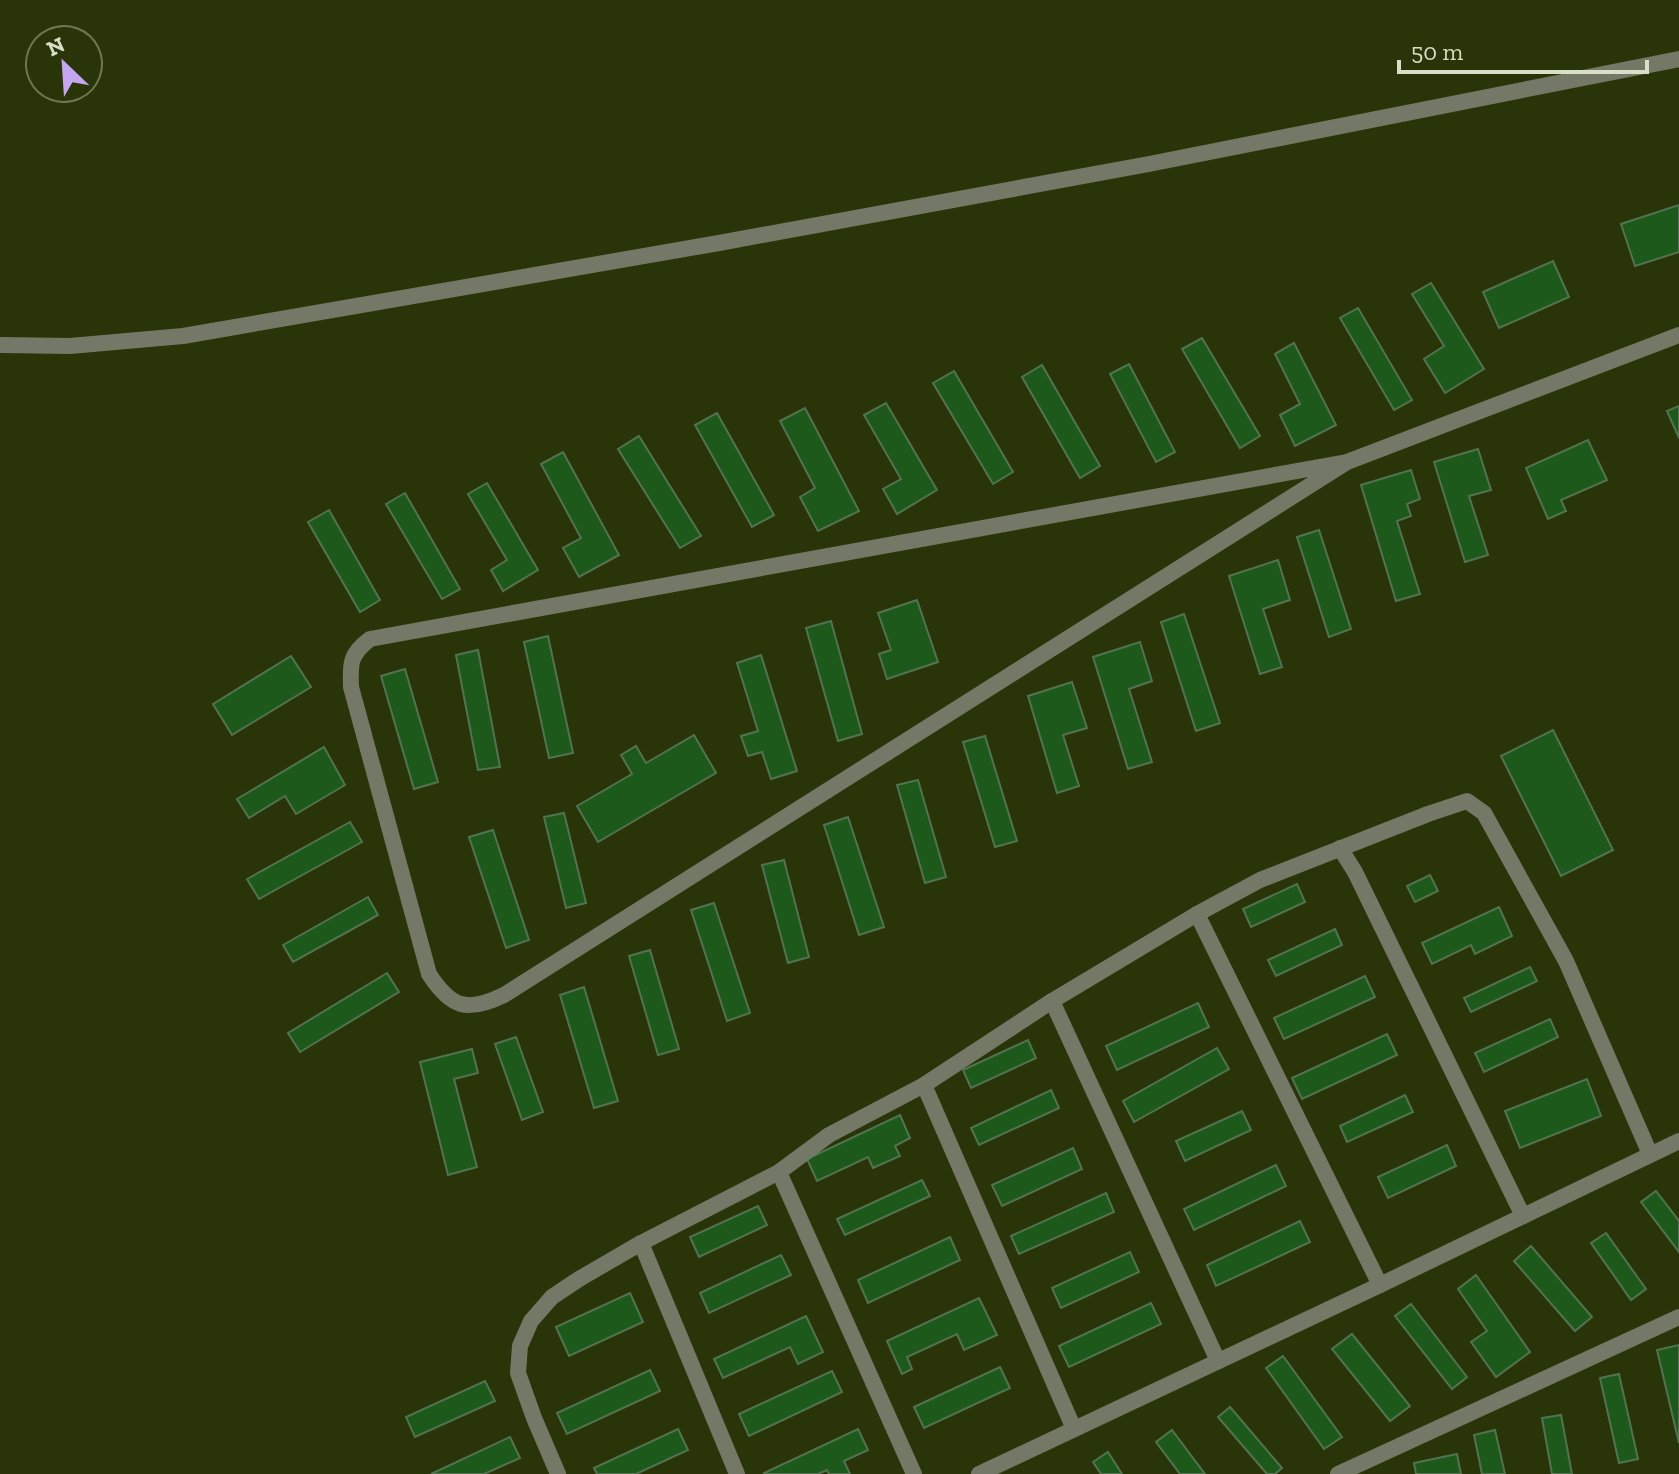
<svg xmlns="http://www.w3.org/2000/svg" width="1679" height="1474" font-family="'Zilla Slab',serif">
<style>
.building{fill:#1d591a;stroke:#537350;stroke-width:2}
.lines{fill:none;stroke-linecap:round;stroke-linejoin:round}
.lane{stroke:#737966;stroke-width:16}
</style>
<rect width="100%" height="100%" fill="#293408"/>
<g class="building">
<path d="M1679,205V252L1635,266L1621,224Z"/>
<path d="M1553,261L1569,297L1499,328L1483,292Z"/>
<path d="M1431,283L1484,369L1445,393L1424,359L1444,346L1412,294Z"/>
<path d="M1358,308L1412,400L1394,410L1340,318Z"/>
<path d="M1202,338L1260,436L1240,448L1182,349Z"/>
<path d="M1294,343L1336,425L1295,446L1280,415L1300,404L1275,354Z"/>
<path d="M1129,364L1175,452L1156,462L1110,374Z"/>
<path d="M1042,365L1100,466L1080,478L1022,377Z"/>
<path d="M954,371L1013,472L993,484L933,383Z"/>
<path d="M886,403L937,490L897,514L883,489L901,479L864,415Z"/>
<path d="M1679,406V438L1667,411Z"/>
<path d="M805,408L859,511L818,531L800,497L815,488L780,421Z"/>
<path d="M717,413L774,515L752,527L695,425Z"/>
<path d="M639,436L701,536L680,548L618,449Z"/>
<path d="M1588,440L1607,480L1561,500L1566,511L1548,519L1526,468Z"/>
<path d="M1478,449L1491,490L1469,496L1488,555L1465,562L1434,462Z"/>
<path d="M563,452L619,555L579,577L563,548L581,538L541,464Z"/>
<path d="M1411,470L1420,499L1407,504L1411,516L1397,521L1420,594L1396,601L1361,485Z"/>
<path d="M487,483L538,570L503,591L491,570L507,560L468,494Z"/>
<path d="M405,493L460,589L442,599L386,504Z"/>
<path d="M329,510L380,600L360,612L308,522Z"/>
<path d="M1319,530L1351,629L1329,637L1297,537Z"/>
<path d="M1278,560L1290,600L1263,609L1282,667L1260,674L1229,576Z"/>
<path d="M917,600L938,662L887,679L879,654L891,650L878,613Z"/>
<path d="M1184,614L1220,723L1196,731L1161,622Z"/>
<path d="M831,621L862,734L838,741L806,628Z"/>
<path d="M548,636L573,753L549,758L524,642Z"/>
<path d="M1140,642L1152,681L1129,689L1152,762L1128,769L1093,657Z"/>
<path d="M478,650L500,767L478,770L456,655Z"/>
<path d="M761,655L797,771L771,779L762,752L748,756L741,736L758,731L737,663Z"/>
<path d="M291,656L311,687L232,735L213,704Z"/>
<path d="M405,669L438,782L414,789L381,676Z"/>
<path d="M1072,682L1087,728L1063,735L1079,786L1057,793L1028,696Z"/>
<path d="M1553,730L1613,850L1561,876L1501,756Z"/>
<path d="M694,735L716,773L598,842L577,806L632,774L621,755L636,746L646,763Z"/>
<path d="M985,736L1017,841L995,847L963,742Z"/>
<path d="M324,747L345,785L296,814L285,796L249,818L237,799Z"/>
<path d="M918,780L946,877L925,883L897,785Z"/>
<path d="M564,813L586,903L566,908L544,817Z"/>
<path d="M848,817L884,927L859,935L824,825Z"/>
<path d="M350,822L362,842L259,899L247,879Z"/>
<path d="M493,830L529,940L506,948L469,837Z"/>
<path d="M784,860L809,957L788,963L762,865Z"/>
<path d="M1430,875L1438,891L1415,902L1407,886Z"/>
<path d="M1297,884L1305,902L1251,927L1243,909Z"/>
<path d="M368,897L378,915L293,962L283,945Z"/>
<path d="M714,903L750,1013L727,1021L691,910Z"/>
<path d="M1499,907L1512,936L1475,954L1471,945L1432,964L1422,943Z"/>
<path d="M1335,929L1342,945L1276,976L1268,960Z"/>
<path d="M650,950L679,1049L658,1055L629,956Z"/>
<path d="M1530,967L1537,981L1471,1012L1464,998Z"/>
<path d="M387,973L399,992L300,1052L288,1033Z"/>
<path d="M1365,976L1375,997L1284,1039L1274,1018Z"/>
<path d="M584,987L618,1101L594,1108L560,995Z"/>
<path d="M1198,1003L1209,1027L1117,1070L1106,1046Z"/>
<path d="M1550,1019L1558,1037L1484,1072L1475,1053Z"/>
<path d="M1387,1034L1397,1055L1302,1099L1292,1078Z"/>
<path d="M516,1037L543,1112L522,1120L495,1044Z"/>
<path d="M1028,1040L1036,1058L971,1088L963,1070Z"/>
<path d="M1217,1048L1229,1069L1134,1122L1123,1101Z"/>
<path d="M472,1049L478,1073L454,1079L477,1167L448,1175L420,1062Z"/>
<path d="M1587,1079L1601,1116L1520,1148L1505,1111Z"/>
<path d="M1051,1090L1059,1108L979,1145L971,1128Z"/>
<path d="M1405,1095L1413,1112L1347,1142L1340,1126Z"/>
<path d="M1242,1111L1251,1130L1185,1161L1176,1141Z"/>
<path d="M900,1115L910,1138L895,1146L900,1156L873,1168L868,1157L817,1181L807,1159Z"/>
<path d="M1447,1145L1456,1166L1388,1198L1378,1177Z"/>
<path d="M1073,1148L1082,1169L1002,1206L992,1185Z"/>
<path d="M1276,1165L1286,1186L1194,1230L1184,1209Z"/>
<path d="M922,1180L930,1196L845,1235L837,1219Z"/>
<path d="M1656,1191L1679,1221V1252L1641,1202Z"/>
<path d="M1106,1193L1114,1212L1019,1254L1011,1236Z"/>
<path d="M758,1206L767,1225L699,1257L690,1237Z"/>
<path d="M1300,1221L1310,1242L1216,1286L1207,1265Z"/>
<path d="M1606,1233L1646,1289L1631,1300L1591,1243Z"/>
<path d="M950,1237L960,1260L868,1303L858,1280Z"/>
<path d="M1531,1246L1592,1317L1575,1331L1514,1261Z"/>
<path d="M1130,1252L1139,1272L1061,1308L1052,1288Z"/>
<path d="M781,1255L791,1275L709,1313L700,1293Z"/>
<path d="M1476,1275L1530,1352L1496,1377L1471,1342L1487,1331L1458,1289Z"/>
<path d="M630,1293L643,1322L569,1356L556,1327Z"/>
<path d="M979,1298L997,1335L964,1350L957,1334L907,1357L912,1369L902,1374L887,1341Z"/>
<path d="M1151,1303L1161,1324L1069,1367L1059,1346Z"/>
<path d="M1411,1304L1467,1377L1452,1389L1395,1316Z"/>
<path d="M806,1316L823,1352L798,1364L790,1347L723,1378L714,1359Z"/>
<path d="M1352,1334L1410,1406L1390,1421L1332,1349Z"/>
<path d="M1679,1345V1443L1657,1350Z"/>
<path d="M1283,1356L1342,1437L1324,1449L1266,1368Z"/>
<path d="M1000,1367L1010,1388L924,1428L914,1407Z"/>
<path d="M650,1370L660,1391L567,1434L557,1413Z"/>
<path d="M832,1371L842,1392L749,1436L739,1414Z"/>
<path d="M1619,1374L1638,1459L1619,1463L1600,1378Z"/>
<path d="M485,1381L495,1401L415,1437L406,1417Z"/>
<path d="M1230,1407L1282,1468L1275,1474H1267L1218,1417Z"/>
<path d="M1561,1415L1572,1474H1552L1542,1418Z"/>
<path d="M678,1429L688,1450L636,1474H597L594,1468Z"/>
<path d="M858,1429L868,1450L844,1461L850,1474H829L827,1470L818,1474H765L764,1473Z"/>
<path d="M1172,1430L1205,1474H1180L1156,1442Z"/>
<path d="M1495,1430L1505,1474H1482L1474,1435Z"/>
<path d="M510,1437L520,1458L484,1474H431Z"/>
<path d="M1108,1452L1122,1474H1101L1093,1462Z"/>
<path d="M1457,1454L1461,1474H1416L1414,1463Z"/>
</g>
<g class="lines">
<g class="lane">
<path d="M0,345L70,346L183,336L719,243L1149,164L1679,59"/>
<path d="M1347,462L504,995C467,1013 451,1008 429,974L351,687C350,663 350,654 370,639L1347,462L1679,335"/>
<path d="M1340,848L1355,872L1523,1216"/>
<path d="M1197,914L1380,1285"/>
<path d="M1052,1001L1218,1361"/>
<path d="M924,1085L1074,1429"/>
<path d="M779,1172L914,1474"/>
<path d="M641,1243L737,1474"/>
<path d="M558,1474L534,1418L518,1373L520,1346L531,1321L552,1297L579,1279L641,1243L779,1172L829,1135L924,1085L1052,1001L1197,914L1260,880L1428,814L1467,801L1484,813L1566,961L1650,1154"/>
<path d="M979,1474L1380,1285L1679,1141"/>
<path d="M1338,1474L1679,1317"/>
</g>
</g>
<g transform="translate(64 64) rotate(335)"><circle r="38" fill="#293408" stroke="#6f7854" stroke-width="2"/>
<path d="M0-6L14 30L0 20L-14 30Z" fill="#c5a7f1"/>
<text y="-12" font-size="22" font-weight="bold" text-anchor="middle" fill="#d7dfc7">N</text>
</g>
<path d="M1399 60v12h248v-12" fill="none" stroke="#d7dfc7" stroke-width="4"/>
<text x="1411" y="60" font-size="24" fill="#d7dfc7" stroke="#293408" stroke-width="6" paint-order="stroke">50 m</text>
</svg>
